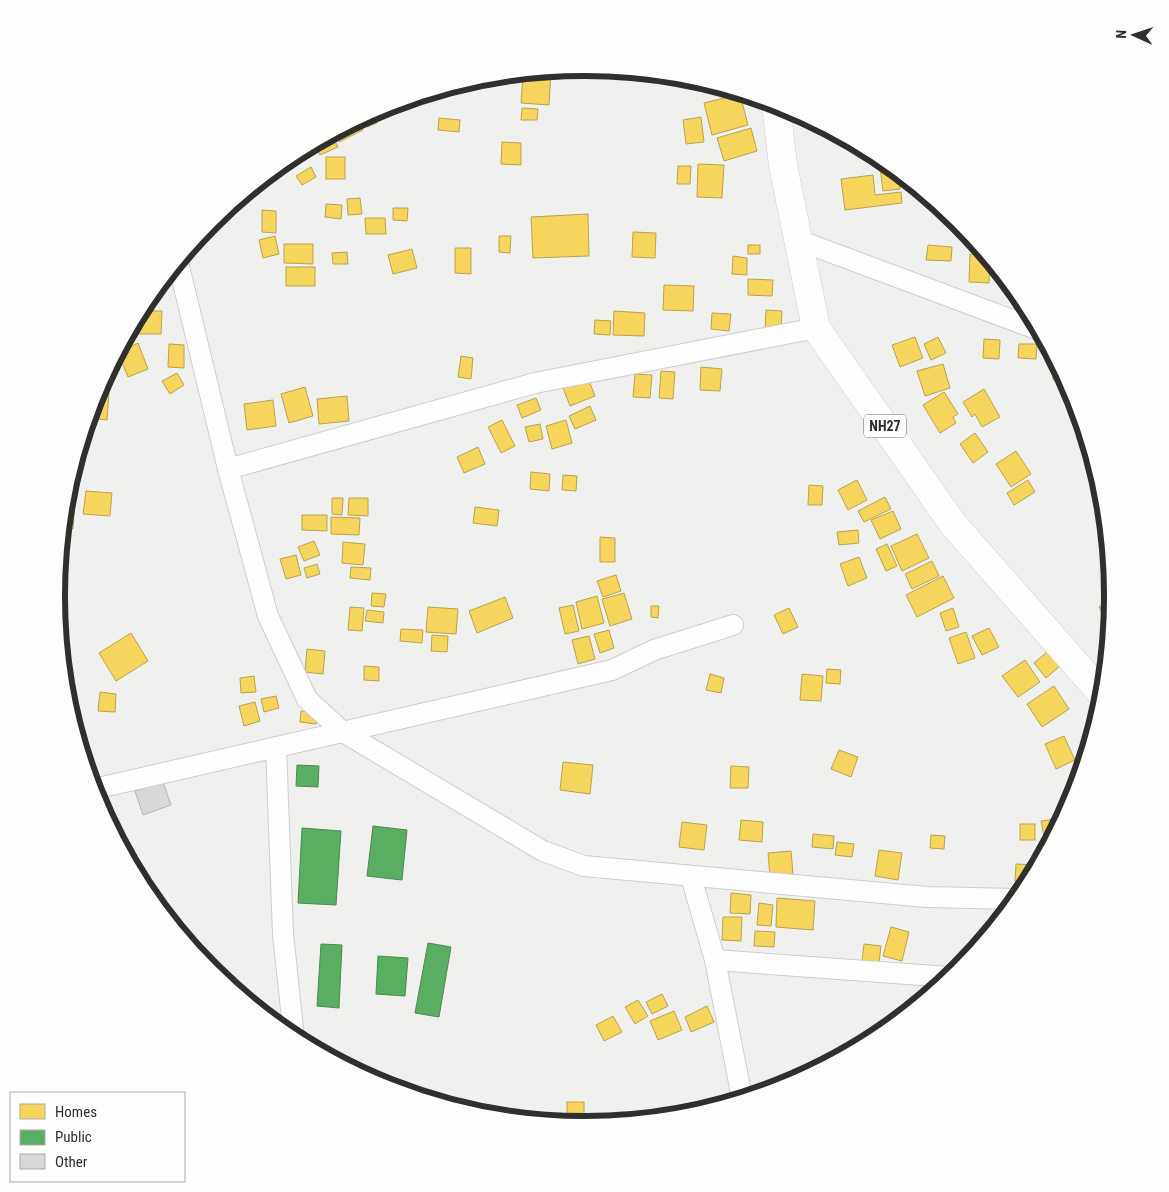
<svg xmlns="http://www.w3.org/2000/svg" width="1169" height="1192" font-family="'Roboto Condensed',sans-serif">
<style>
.homes{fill:#f6d55c;stroke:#baa34e}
.public{fill:#5aae61;stroke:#4d8852}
.building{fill:#d8d8d7;stroke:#b4b4b2}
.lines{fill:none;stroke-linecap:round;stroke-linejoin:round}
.minor-casing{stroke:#cececd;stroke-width:22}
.trunk-casing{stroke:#cececd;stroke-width:29}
.minor{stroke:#fdfdfd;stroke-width:20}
.trunk{stroke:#fdfdfd;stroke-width:28}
.labels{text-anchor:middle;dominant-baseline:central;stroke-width:5;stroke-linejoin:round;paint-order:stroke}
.shield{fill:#fdfefc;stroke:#6d6d6c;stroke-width:1}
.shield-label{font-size:14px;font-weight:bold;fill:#2f2f2e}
.rim{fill:none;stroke:#2f2f2e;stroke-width:6}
</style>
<rect width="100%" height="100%" fill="#f0f0ef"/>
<g class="homes">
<path d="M551,72L549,105L521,103L523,74Z"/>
<path d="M507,75L506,80L493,77Z"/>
<path d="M740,94L748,125L712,135L704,103Z"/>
<path d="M522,108L538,109L537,120H521Z"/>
<path d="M374,113L377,123L367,127L364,118Z"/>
<path d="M701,117L704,142L686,144L683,120Z"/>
<path d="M439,118L460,120L459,132L438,130Z"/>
<path d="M359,121L363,130L339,142L335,133Z"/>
<path d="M751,128L757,151L724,161L717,138Z"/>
<path d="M332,135L338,147L320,155L314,144Z"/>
<path d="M502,142L521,143V165L501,164Z"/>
<path d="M305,149L308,155L294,162L291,157Z"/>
<rect x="326" y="157" width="19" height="22"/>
<path d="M698,164L724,165L722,198L697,197Z"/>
<path d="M888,165L898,173L900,189L883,191L880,167Z"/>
<path d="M678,166H691L690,184H677Z"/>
<path d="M311,167L316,177L302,185L296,176Z"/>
<path d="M873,175L875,195L901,192L902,203L845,210L841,179Z"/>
<path d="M360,198L362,214L348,215L347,199Z"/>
<path d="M326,204L342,205L341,219L325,217Z"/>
<path d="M393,208H408L407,221L393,220Z"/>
<path d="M262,210L276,211V233L262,232Z"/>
<path d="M588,214L589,256L533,258L531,217Z"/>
<path d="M365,218H385L386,234H366Z"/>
<path d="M633,232L656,233L655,258L632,257Z"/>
<path d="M275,236L279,254L263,258L259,240Z"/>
<path d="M499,236H511L510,253L499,252Z"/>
<path d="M284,244H313V264L284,263Z"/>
<rect x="748" y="245" width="12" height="9"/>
<path d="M928,245L952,247L951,261L926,260Z"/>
<path d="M455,248H471V274L455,273Z"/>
<path d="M412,249L417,268L393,274L388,255Z"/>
<path d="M347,252L348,264H333L332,253Z"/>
<path d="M970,254H984L990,261L989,283L969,282Z"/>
<path d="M733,256L747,258V275L732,274Z"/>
<rect x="286" y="267" width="29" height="19"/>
<path d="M748,279L773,280L772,296L748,295Z"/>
<path d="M664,285L694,286L693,311L663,310Z"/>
<path d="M766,310L782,311L781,329H765Z"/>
<path d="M141,311H162L161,334H129Z"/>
<path d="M614,311L645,313L644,336L613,335Z"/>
<path d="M712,313L731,314L729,331L711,329Z"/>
<path d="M595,320L611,321L610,335L594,334Z"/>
<path d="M915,337L923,358L900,367L892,345Z"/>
<path d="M938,337L946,353L931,360L924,344Z"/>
<path d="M984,339L1000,340L999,359L983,358Z"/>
<path d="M138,343L148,369L128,377L118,353Z"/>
<path d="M169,344L184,345V368L168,367Z"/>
<path d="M1019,344H1037L1036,359L1018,358Z"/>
<path d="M461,356L473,358L471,379L458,377Z"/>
<path d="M1053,363H1056L1065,380H1053Z"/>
<path d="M943,364L950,388L925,396L917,371Z"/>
<path d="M701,367L722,369L720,391L700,390Z"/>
<path d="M661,371L675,372L673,399L659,398Z"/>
<path d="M177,373L184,385L170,394L162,381Z"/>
<path d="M635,374L652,375L650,398L633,397Z"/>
<path d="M588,378L595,396L570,406L563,388Z"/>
<path d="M305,387L313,416L289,423L281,394Z"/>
<path d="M984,389L1000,417L982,427L975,414L972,417L963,402Z"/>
<path d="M97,392L109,393L107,420L89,418Z"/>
<path d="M944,392L958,414L953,417L956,423L940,433L923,405Z"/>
<path d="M347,396L349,421L319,424L317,399Z"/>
<path d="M536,398L541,410L522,418L517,405Z"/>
<path d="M273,400L276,426L247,430L244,404Z"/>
<path d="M590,406L596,420L575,429L569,416Z"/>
<path d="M502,420L515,446L501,453L488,427Z"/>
<path d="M566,420L572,443L552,449L546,426Z"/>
<path d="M540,424L543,439L529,442L525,427Z"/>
<path d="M975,433L988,452L973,463L960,444Z"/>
<path d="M478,447L485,464L464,473L457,457Z"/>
<path d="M1016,451L1031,474L1011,487L996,464Z"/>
<path d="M531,472L550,474L549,491L530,489Z"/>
<path d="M563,475L577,476L576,491L562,490Z"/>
<path d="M857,480L867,500L848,510L838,490Z"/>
<path d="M1028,480L1035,492L1014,505L1007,493Z"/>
<path d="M809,485L823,486L822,505H808Z"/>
<path d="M86,491L112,493L110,516L83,514Z"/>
<path d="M885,497L891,509L864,522L858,511Z"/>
<path d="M332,498H343L342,515L332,514Z"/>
<path d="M349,498H368V516L348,515Z"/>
<path d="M66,501H75L73,529H63Z"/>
<path d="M475,507L499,510L497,526L473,523Z"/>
<path d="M893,511L901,529L880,539L871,520Z"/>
<path d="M302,515H327V531L302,530Z"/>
<path d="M331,517L360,518L359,535L331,534Z"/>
<path d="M858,530L859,543L839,545L837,532Z"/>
<path d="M917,534L929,558L902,571L891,546Z"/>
<path d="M600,537L615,538V562H600Z"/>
<path d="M314,541L320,555L304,561L298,547Z"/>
<path d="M343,542L365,544L363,565L342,563Z"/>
<path d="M887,544L897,566L886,571L876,549Z"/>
<path d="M296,555L301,575L286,579L280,559Z"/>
<path d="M859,557L867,578L848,586L840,564Z"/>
<path d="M932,561L939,576L912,589L905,574Z"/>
<path d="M317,564L320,574L307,578L304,568Z"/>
<path d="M351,567L371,568L370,580L350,578Z"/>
<path d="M616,575L621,591L603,597L597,581Z"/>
<path d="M943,576L954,598L917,617L906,595Z"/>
<path d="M372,593L386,594L384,607L371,606Z"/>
<path d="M624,593L632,619L610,626L602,599Z"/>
<path d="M597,596L604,623L582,629L576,602Z"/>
<path d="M505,597L513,618L477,633L469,611Z"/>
<path d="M1109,601L1112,605L1109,624L1099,607Z"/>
<path d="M573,605L579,631L565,634L559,608Z"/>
<path d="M651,606H659L658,618L651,617Z"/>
<path d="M350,607L364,608L362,631L348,630Z"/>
<path d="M428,607L458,609L456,634L426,632Z"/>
<path d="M789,608L798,627L783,634L774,615Z"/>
<path d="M953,608L959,627L946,631L940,613Z"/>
<path d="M367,610L384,612L383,623L365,621Z"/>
<path d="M989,628L999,647L982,655L972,636Z"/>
<path d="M401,629L423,630L422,643L400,641Z"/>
<path d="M609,630L614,648L600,653L594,634Z"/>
<path d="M966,632L975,658L958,664L949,638Z"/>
<path d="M131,633L148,661L116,681L99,653Z"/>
<path d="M432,635L448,636L447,652L431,651Z"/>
<path d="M589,636L595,659L578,664L572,640Z"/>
<path d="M1054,646L1066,661L1046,678L1034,663Z"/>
<path d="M307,649L325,651L323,674L305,672Z"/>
<path d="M1025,660L1040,682L1018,697L1002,676Z"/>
<path d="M364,666L379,667V681L364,680Z"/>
<path d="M827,669L841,670L840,684L826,683Z"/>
<path d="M710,674L724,678L721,693L706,690Z"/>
<path d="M802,674L823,676L821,701L800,700Z"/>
<path d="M254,676L256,692L241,693L240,678Z"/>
<path d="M1054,686L1069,709L1042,727L1027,704Z"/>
<path d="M100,692L116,694L115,712L98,711Z"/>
<path d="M276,696L279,708L264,712L261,699Z"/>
<path d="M255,702L260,721L244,726L239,706Z"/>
<path d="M301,711L317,712L316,724L300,722Z"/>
<path d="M78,726L85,738L79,742L75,727Z"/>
<path d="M1064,736L1075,760L1056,769L1045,744Z"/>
<path d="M839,750L858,757L851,777L831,769Z"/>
<path d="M563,762L593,765L590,794L560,790Z"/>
<path d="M731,766L749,767L748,788H730Z"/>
<path d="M1055,819L1057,828L1046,847L1041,821Z"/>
<path d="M741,820L763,822L762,842L739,840Z"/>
<path d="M682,822L707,825L704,850L679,847Z"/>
<rect x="1020" y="824" width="15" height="16"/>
<path d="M813,834L834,836L833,849L812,847Z"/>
<path d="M931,835L945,836L944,849L930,848Z"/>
<path d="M837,842L854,844L852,857L835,855Z"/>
<path d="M879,850L902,853L898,880L875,876Z"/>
<path d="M791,851L793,874L770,877L768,853Z"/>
<path d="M1016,864L1037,865L1028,882L1015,881Z"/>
<path d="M731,893L751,895L750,914L730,913Z"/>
<path d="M777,898L815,901L813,930L776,927Z"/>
<path d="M759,903L773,905L771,926L757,925Z"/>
<path d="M723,917H742L741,941L722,940Z"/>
<path d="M891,927L909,932L902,961L883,956Z"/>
<path d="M755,931L775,932L774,947L754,946Z"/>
<path d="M864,944L881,946L879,963L862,961Z"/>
<path d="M662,994L668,1006L652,1014L646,1002Z"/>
<path d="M638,1000L648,1016L635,1024L625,1007Z"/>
<path d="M707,1006L714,1022L691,1032L685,1017Z"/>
<path d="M674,1011L682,1030L658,1040L650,1021Z"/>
<path d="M613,1016L622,1032L604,1041L596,1025Z"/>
<rect x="567" y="1102" width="17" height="16"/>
</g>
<g class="public">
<path d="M297,765L319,766L318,787L296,786Z"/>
<path d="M373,826L407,830L402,880L367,876Z"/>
<path d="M302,828L341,831L336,905L298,903Z"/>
<path d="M428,943L451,947L439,1017L415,1013Z"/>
<path d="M321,944L342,945L339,1008L317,1006Z"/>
<path d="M378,956L408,958L405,996L376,994Z"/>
</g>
<path class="building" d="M163,782L171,805L143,815L135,791Z"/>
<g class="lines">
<defs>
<g id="minor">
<path d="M798,240L1039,330"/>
<path d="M178,262L228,469L268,616L307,699L343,732L543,851L584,866L927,897L1016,899"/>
<path d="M228,469L535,383L816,328"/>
<path d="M276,747L283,934L294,1037"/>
<path d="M94,789L612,670L654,650L733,625"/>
<path d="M691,877L715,960L742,1098"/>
<path d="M715,960L949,977"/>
</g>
<path id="trunk" d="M776,105L783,165L816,328L953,524L1103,695"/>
</defs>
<use href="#minor" class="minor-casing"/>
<use href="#trunk" class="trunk-casing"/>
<use href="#minor" class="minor"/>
<use href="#trunk" class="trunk"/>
</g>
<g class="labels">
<rect class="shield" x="864" y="414.5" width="42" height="23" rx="4"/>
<g class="shield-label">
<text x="885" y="426">NH27</text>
</g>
</g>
<path d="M0 0H1169V1192H0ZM584 76H585A519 519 0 0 1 1104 595V597A519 519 0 0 1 585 1116H584A519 519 0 0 1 65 597V595A519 519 0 0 1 584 76Z" fill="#fdfefc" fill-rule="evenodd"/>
<path class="rim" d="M584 76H585A519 519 0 0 1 1104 595V597A519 519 0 0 1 585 1116H584A519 519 0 0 1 65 597V595A519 519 0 0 1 584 76Z"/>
<rect x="10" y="1092" width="175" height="90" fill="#fdfefc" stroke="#ababaa"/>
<rect x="20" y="1104" width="25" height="15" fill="#f6d55c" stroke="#ababaa"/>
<text x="55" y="1117" font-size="15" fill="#2f2f2e">Homes</text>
<rect x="20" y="1130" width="25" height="15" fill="#5aae61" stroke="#ababaa"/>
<text x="55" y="1142" font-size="15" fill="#2f2f2e">Public</text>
<rect x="20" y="1154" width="25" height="15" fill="#d8d8d7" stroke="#ababaa"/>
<text x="55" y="1167" font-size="15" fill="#2f2f2e">Other</text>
<g transform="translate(1134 35) rotate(273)" stroke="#fdfefc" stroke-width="4" paint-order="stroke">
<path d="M0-4L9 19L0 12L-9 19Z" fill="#2f2f2e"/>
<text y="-8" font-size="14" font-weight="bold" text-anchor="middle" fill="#2f2f2e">N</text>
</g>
</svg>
